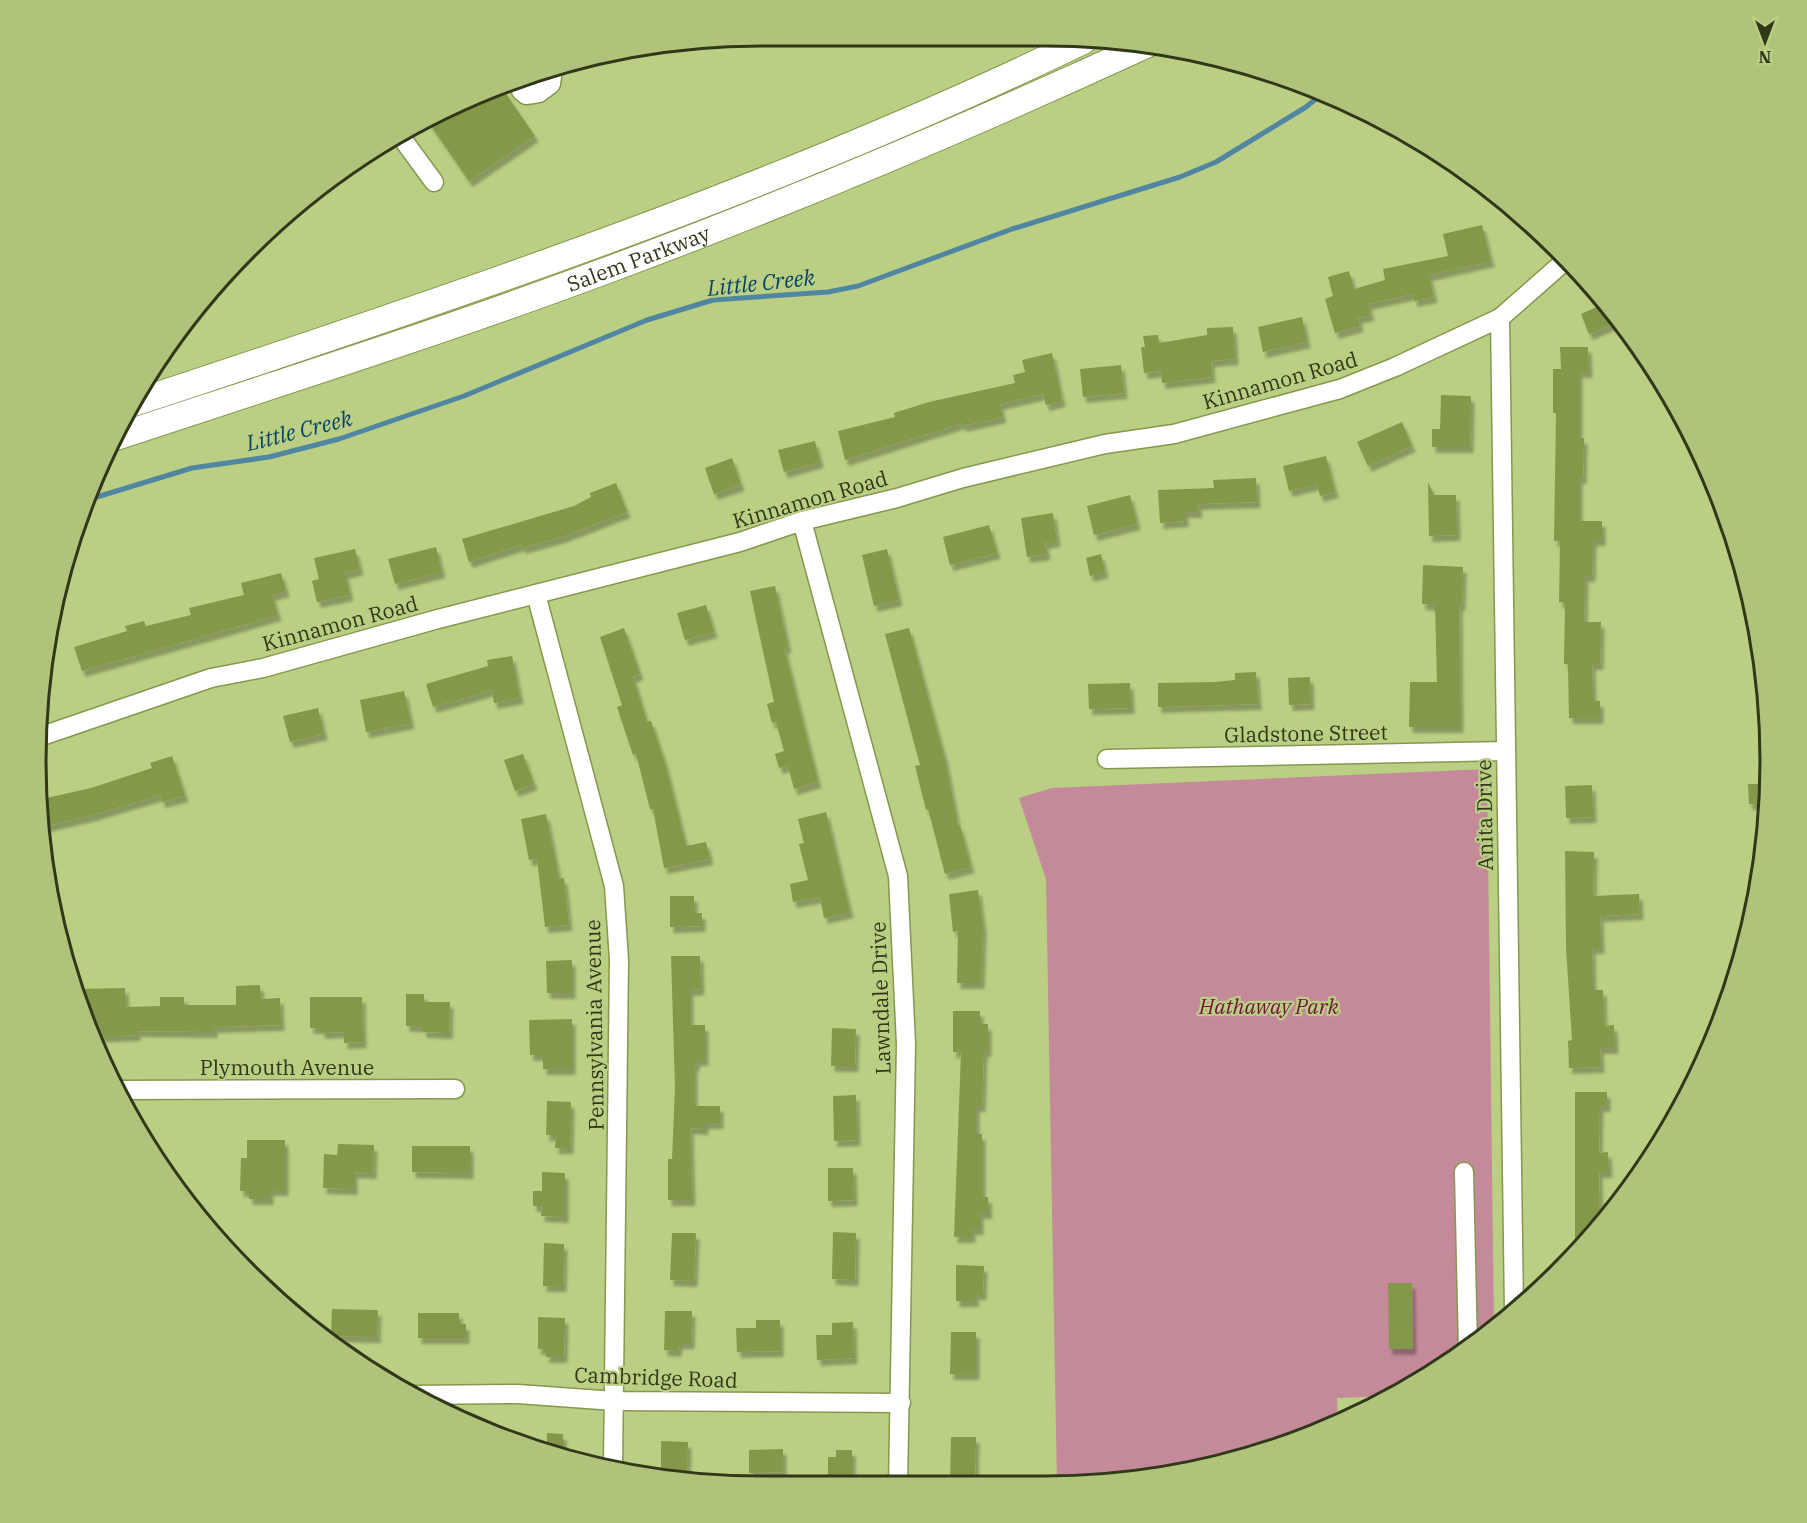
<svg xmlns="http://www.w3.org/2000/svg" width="1807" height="1523" font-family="'IBM Plex Serif',serif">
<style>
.green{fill:#c48a9a}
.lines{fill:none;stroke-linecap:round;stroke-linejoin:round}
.stream{stroke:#5086a2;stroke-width:5}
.building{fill:#84984a;filter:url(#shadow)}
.minor-casing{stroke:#85984e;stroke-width:21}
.highway-casing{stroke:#85984e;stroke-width:28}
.minor{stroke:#fff;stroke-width:18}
.highway{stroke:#fff;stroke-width:26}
.labels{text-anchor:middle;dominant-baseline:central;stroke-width:4.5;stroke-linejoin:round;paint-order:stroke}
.street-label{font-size:21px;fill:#303819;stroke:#bacf83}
.park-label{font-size:21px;font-style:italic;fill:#75113c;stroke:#bacf83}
.water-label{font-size:22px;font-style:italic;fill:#074366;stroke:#bacf83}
.rim{fill:none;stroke:#303819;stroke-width:3}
</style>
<defs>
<filter id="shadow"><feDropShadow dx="3.5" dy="6" stdDeviation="1.5" flood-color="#0004"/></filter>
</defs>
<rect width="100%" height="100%" fill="#bacf83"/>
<path class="green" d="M1487,769L1494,1328L1448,1365L1390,1396L1337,1398L1338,1424L1323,1432L1187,1473L1057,1486L1046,879L1019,798L1052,788Z"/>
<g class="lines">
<path class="stream" d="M87,500L192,468L269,457L339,439L464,396L647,320L713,300L828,292L858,286L1012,229L1180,177L1216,162L1306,107L1322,94"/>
</g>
<g class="building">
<path d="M502,88L535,136L469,181L427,120L440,111Z"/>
<path d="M1482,225L1491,261L1429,275L1434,297L1414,301L1413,294L1368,304L1371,315L1358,318L1360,326L1335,333L1325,299L1333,296L1328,277L1349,271L1354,289L1385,280L1383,269L1448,256L1443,234Z"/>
<path d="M1606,303L1620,321L1589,334L1581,314Z"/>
<path d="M1302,317L1307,342L1263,352L1258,327Z"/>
<path d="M1233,327L1235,359L1211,361L1212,377L1162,383L1161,371L1144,373L1141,347H1145L1143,336L1158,335L1159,343L1207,335V328Z"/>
<path d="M1560,347H1588L1589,372H1579V438H1584L1583,478H1579V521H1602V540H1593L1592,576H1585L1584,622H1601L1600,664H1592L1593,701H1600V718H1569L1568,664H1564L1565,603L1559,602L1560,541H1554L1556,413H1553V369H1561Z"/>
<path d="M1052,353L1062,401L1046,405L1043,394L1000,404L1003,417L963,426L962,423L845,460L838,431L895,417L894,413L929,402L1015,383L1013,375L1025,372L1022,360Z"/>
<path d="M1121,365L1124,393L1083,397L1080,369Z"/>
<path d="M1441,395L1471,396L1470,447H1432V429H1440Z"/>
<path d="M1402,422L1412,446L1368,466L1357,442Z"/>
<path d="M815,441L820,462L784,472L778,450Z"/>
<path d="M1326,456L1335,492L1320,496L1317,484L1289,491L1283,466Z"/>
<path d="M732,458L741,485L714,494L705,468Z"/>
<path d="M1256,478L1257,502L1198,504L1199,512H1185V521L1160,523L1158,490L1214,488L1213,480Z"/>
<path d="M1428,482L1434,495H1456L1457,535L1429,536Z"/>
<path d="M616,483L627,512L562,537L522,548L521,545L469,562L462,539L574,506L591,497L590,493Z"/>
<path d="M1130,495L1137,524L1094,535L1087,506Z"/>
<path d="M1053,513L1057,541L1045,543L1047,554L1027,557L1021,518Z"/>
<path d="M989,525L997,553L950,565L943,537Z"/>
<path d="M436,547L442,572L395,584L388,559Z"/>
<path d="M355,549L360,569L345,573L350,595L317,602L312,581L319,579L314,558Z"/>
<path d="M887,549L899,600L874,606L862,555Z"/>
<path d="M1101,554L1105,572L1090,576L1086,558Z"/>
<path d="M1423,565L1463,567L1462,605H1459L1460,727H1409L1410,682H1437L1435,605L1422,604Z"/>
<path d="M281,573L286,591L272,595L278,615L82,671L74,647L127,631L125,626L144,621L146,626L191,615L189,608L244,595L241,583Z"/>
<path d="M775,586L788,647L784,648L818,782L794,789L788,766L779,768L775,754L784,751L776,722L772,723L767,704L774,702L750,591Z"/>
<path d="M706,605L714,632L685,640L677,613Z"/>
<path d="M624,628L640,674L633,677L647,722L651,721L665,763L686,846L706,842L710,859L664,868L653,809H650L636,754L633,755L617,707L622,705L600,637Z"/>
<path d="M909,628L945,759L958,826H960L971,867L945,874L928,809L926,810L915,766L920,765L885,634Z"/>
<path d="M512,656L520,698L494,703L492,690L433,707L426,684L488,666L487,660Z"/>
<path d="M1256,672L1258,704L1158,707V683L1215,682L1235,680V673Z"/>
<path d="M1310,677L1311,704L1289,705L1288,678Z"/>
<path d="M1130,683L1131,708L1089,709L1088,684Z"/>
<path d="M404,691L411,723L366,732L360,700Z"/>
<path d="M318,708L324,734L290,742L283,716Z"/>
<path d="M523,754L534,784L515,791L504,760Z"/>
<path d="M172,756L185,796L162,802L160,795L93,815L42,827V799L91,788L152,768L150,763Z"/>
<path d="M1748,784H1769L1767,804H1749Z"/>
<path d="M1592,785L1593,817L1566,818L1565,786Z"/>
<path d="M826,812L850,912L824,918L820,897L793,902L790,884L808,880L799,844L804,843L798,819Z"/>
<path d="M546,814L559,879L564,878L569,925L545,927L537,859L529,860L521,819Z"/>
<path d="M1565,851L1594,852L1593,896L1639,894L1640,914L1600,916L1601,948H1592L1593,990H1603L1604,1026L1614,1025L1615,1048H1600L1601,1067L1569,1068L1568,1041L1572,1040L1566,948Z"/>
<path d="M978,890L983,928L981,983H957L958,931L953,932L949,894Z"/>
<path d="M670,896H694V913H702V926L670,927Z"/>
<path d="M671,956H700L701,989L690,990V1025H705V1060H697L694,1068V1106H720V1123H705V1129L690,1128L692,1200H668V1159H672L675,1087Z"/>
<path d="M572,960V993H547L546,961Z"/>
<path d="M260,985L261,999L280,998L281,1025L214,1027V1032L137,1031V1035L115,1036H90L78,989L125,988L126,1007L160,1006V997H184V1005H236V986Z"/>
<path d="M406,994H424V1002H450L449,1033L423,1032V1026H406Z"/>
<path d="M310,997H362L363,1042L344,1043V1032L321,1033V1028H310Z"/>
<path d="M953,1011H980V1024H988V1051H984L982,1106H976V1134H982V1197H988L989,1213H980V1229H972V1237H954L961,1052H953Z"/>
<path d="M572,1019V1069H543V1055H530L529,1020Z"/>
<path d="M832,1028L856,1029L855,1066H831Z"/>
<path d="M1575,1092H1607V1106H1600L1599,1153L1608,1152L1609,1172H1599L1600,1224L1575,1255Z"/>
<path d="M856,1095L857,1140L834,1141L833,1096Z"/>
<path d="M547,1101L571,1102L570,1148H555L556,1135H546Z"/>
<path d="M247,1140H285V1190H270V1199H249V1191H240L241,1158H247Z"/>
<path d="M338,1144L374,1145L373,1173L354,1172V1189L323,1188L324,1154L337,1155Z"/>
<path d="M412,1146H470V1173L412,1172Z"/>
<path d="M828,1168H853L854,1200L828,1201Z"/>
<path d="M542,1172L565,1173V1217L541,1216L542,1206H533V1191H542Z"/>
<path d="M833,1232L856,1233L855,1280L832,1279Z"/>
<path d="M672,1233H696L694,1281L670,1280Z"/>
<path d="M544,1243L564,1244L563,1286H543Z"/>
<path d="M956,1265L984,1266L983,1294H975V1301H956Z"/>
<path d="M1388,1283H1412L1413,1349H1389Z"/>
<path d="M332,1309L378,1310L377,1337L331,1336Z"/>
<path d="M665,1311H692L691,1343H679L678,1351L664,1350Z"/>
<path d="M418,1313H459V1324H466V1338H418Z"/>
<path d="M538,1317L565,1318L564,1357H546V1349H538Z"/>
<path d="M756,1320H780V1351L737,1352L736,1328H756Z"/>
<path d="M853,1322L854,1358L817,1360L816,1335H832V1323Z"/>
<path d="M951,1332H976V1374H950Z"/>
<path d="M547,1433L563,1434V1455L547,1452Z"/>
<path d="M951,1437H976L975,1482L950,1481Z"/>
<path d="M661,1441L688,1442L687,1480L661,1475Z"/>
<path d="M783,1449V1472L749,1473V1450Z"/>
<path d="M836,1450H852V1486H828V1457H836Z"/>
</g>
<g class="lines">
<defs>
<g id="minor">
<path d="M521,91L526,95L539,93L551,84L552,77L547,71"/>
<path d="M401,137L434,182"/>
<path d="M1500,318L1514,1311"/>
<path d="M802,521L898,876L906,1044L898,1486"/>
<path d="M536,594L614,886L619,960L613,1465"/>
<path d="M42,736L211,678L263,668L438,619L740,542L802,521L897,498L963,478L1105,444L1174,434L1340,389L1395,367L1500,318L1566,260"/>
<path d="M1107,759L1506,751"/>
<path d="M118,1090L455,1089"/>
<path d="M1464,1172L1468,1349"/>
<path d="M410,1395L518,1394L615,1401L901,1403"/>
</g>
<g id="highway">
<path d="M134,403C456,297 777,189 1083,41"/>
<path id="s1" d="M116,437C280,383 444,331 605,271C789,203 970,126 1148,44"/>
</g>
</defs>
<use href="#minor" class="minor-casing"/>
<use href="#highway" class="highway-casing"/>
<use href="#minor" class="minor"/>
<use href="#highway" class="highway"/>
</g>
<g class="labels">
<g class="street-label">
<text stroke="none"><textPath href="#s1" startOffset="552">Salem Parkway</textPath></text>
<text transform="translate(1280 380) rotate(-16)">Kinnamon Road</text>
<text transform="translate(810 499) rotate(-16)">Kinnamon Road</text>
<text transform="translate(340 623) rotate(-15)">Kinnamon Road</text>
<text transform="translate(1306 733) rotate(-1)">Gladstone Street</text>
<text transform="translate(1484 815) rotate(-91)">Anita Drive</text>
<text transform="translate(880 998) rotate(-92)">Lawndale Drive</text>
<text transform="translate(594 1025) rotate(-91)">Pennsylvania Avenue</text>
<text x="287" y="1067">Plymouth Avenue</text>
<text transform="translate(656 1377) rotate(2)">Cambridge Road</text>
</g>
<g class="park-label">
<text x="1269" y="1006">Hathaway Park</text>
</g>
<g class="water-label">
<text transform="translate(761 282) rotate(-6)">Little Creek</text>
<text transform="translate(299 430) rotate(-14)">Little Creek</text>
</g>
</g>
<path d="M0 0H1807V1523H0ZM761 46H1045A715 715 0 0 1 1760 761V761A715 715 0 0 1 1045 1476H761A715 715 0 0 1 46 761V761A715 715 0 0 1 761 46Z" fill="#afc37b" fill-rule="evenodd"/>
<path class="rim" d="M761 46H1045A715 715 0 0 1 1760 761V761A715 715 0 0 1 1045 1476H761A715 715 0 0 1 46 761V761A715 715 0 0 1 761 46Z"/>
<g transform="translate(1765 42) rotate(180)" stroke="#bacf83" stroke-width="4.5" paint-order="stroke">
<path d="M0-4.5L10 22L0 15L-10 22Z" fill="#303819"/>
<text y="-9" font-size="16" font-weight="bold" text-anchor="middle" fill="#303819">N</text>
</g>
</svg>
